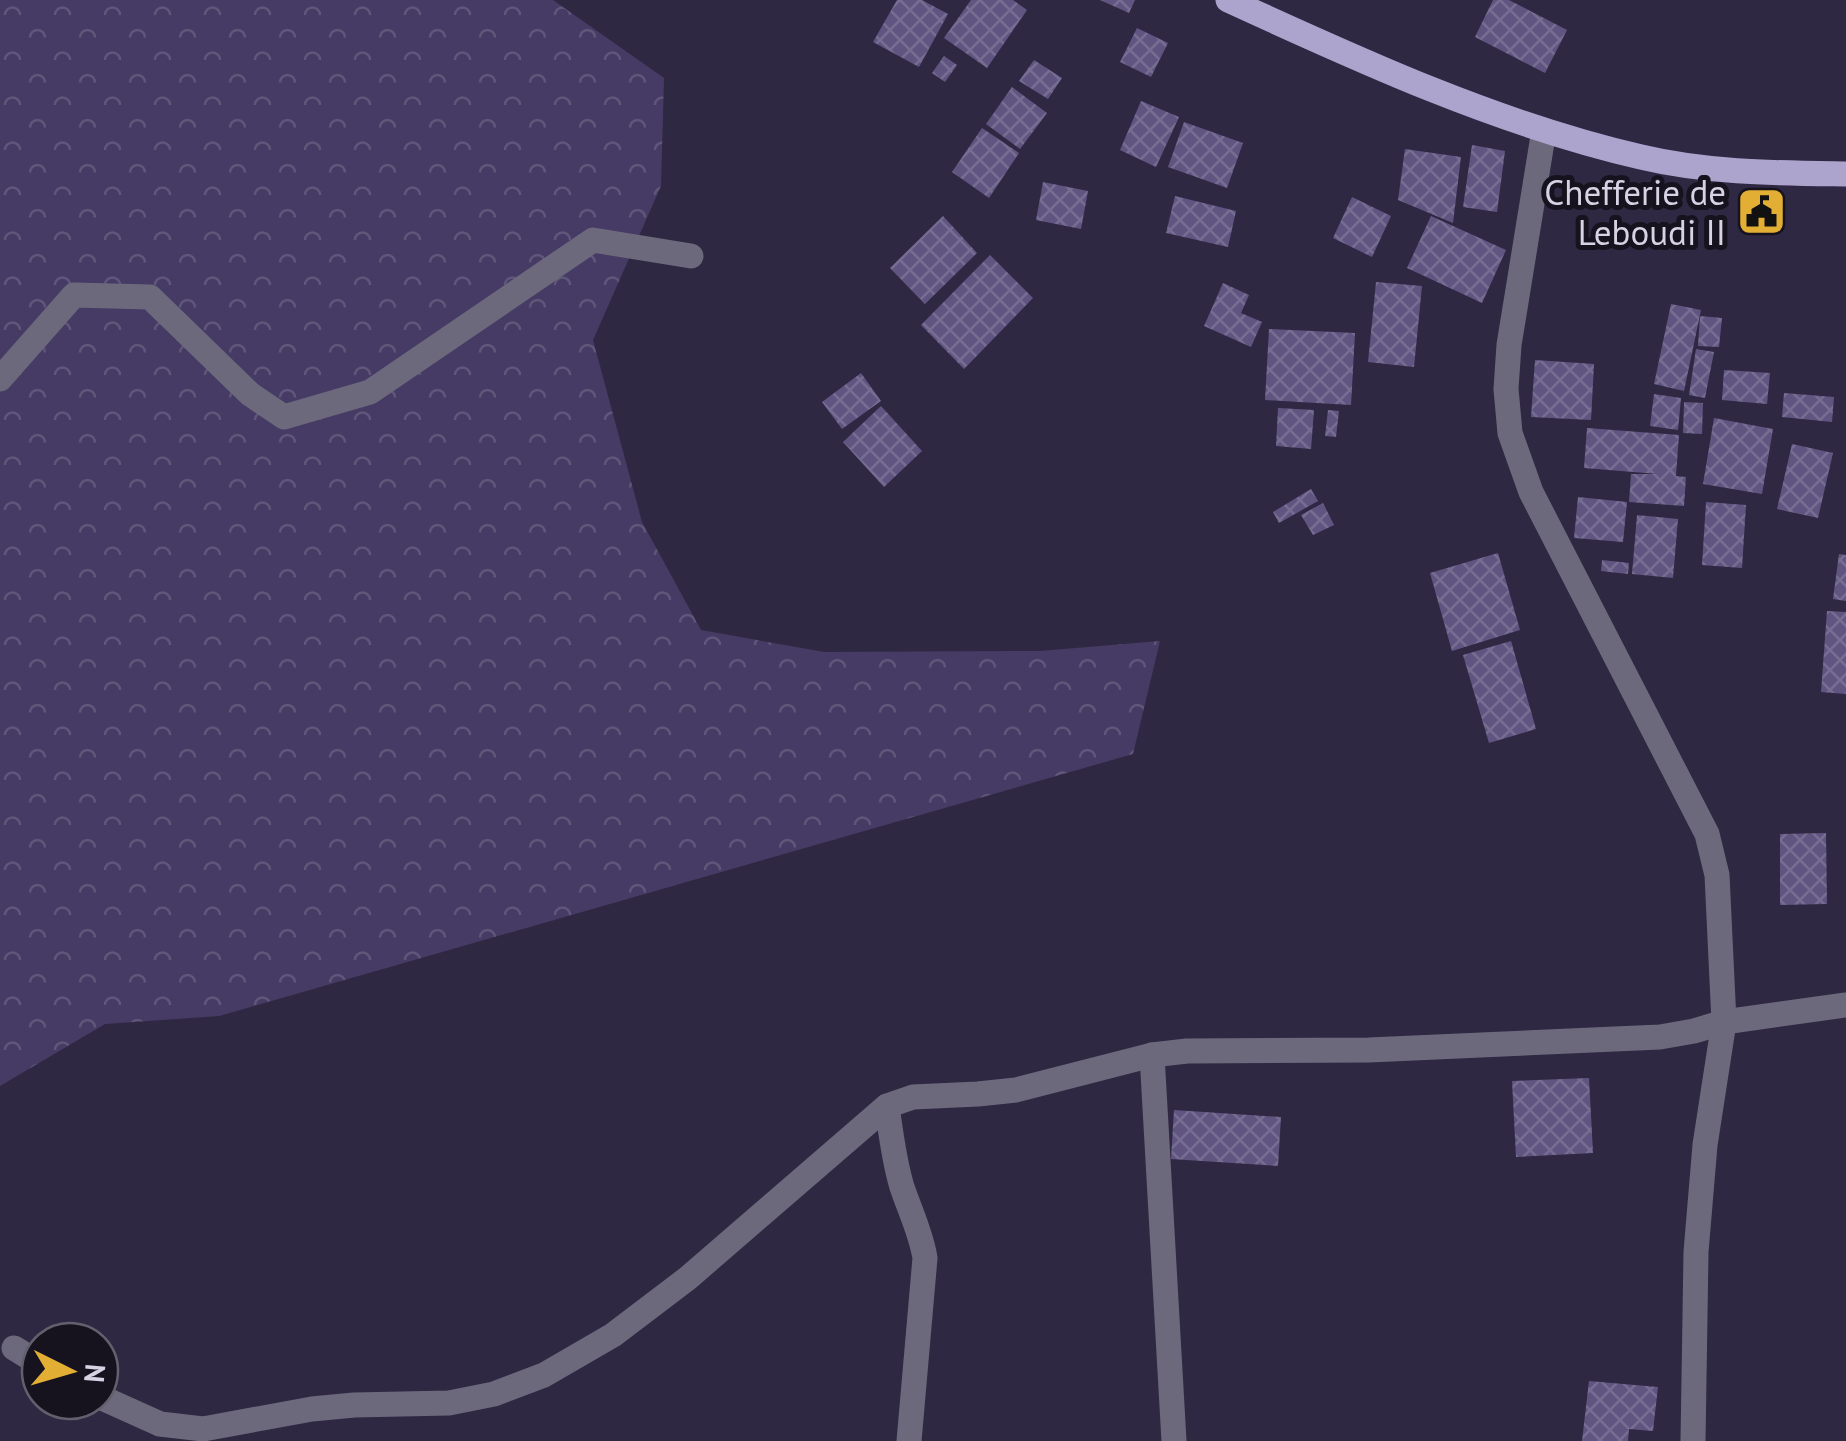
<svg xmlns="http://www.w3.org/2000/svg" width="1846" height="1441" font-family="'PT Sans',sans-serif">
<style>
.forest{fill:url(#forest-crowns)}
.building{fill:url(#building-cross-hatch)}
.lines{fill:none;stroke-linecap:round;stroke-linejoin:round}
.minor{stroke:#6d697d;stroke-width:25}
.major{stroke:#ada4cd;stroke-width:25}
.labels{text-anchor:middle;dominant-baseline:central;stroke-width:10;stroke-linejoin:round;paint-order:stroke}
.poi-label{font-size:35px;fill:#d6d3e5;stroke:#16131f;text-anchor:end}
</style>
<defs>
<pattern id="forest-crowns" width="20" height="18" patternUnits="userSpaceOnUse" patternTransform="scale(2.5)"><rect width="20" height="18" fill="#463b64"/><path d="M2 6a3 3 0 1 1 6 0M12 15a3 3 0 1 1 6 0" fill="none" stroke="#60567a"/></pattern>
<pattern id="building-cross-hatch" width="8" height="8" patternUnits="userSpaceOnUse" patternTransform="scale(2.5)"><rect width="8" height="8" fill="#605581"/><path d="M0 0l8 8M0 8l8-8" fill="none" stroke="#766d93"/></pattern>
</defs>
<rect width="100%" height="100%" fill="#2f2843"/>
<path class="forest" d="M0,0H553L664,78L661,186L593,340L642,522L701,630L824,652L1040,651L1160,641L1133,754L219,1016L105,1024L0,1086Z"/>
<g class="building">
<path d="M897,0H922L948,14L919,67L873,42Z"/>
<path d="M971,0H1013L1027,10L987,68L944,38Z"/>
<path d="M1100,0H1135L1129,13Z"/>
<path d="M1493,0H1509L1567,30L1545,73L1475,37Z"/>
<path d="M1137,28L1168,43L1151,77L1120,62Z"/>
<path d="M944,56L957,65L945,82L932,73Z"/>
<path d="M1034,60L1062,78L1048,99L1019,81Z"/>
<path d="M1012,87L1047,113L1020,149L986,124Z"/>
<path d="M1141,101L1179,117L1156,167L1120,150Z"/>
<path d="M1184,122L1243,143L1227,188L1168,167Z"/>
<path d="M982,128L1019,153L989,198L952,172Z"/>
<path d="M1472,145L1505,151L1497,212L1463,207Z"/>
<path d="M1405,149L1461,157L1453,223L1398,200Z"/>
<path d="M1043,182L1088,191L1081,229L1036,220Z"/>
<path d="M1175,196L1236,211L1228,247L1166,233Z"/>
<path d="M1352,197L1391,216L1372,257L1333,238Z"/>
<path d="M943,216L977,253L925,304L890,268Z"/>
<path d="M1431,216L1506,250L1482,303L1407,268Z"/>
<path d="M990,255L1033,298L964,369L921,325Z"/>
<path d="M1376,282L1422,286L1414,367L1368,362Z"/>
<path d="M1223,283L1249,295L1241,313L1262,322L1251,347L1204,326Z"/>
<path d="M1671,304L1701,310L1684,391L1654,384Z"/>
<path d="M1700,316L1722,318L1719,347L1698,346Z"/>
<path d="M1269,329L1355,333L1351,405L1265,400Z"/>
<path d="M1696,349L1714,352L1705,398L1689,395Z"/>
<path d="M1535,360L1594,364L1591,420L1531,417Z"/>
<path d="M1724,370L1770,373L1767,404L1722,400Z"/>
<path d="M861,373L881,401L842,429L822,402Z"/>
<path d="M1784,393L1834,397L1832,422L1782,417Z"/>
<path d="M1654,394L1681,398L1678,430L1650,426Z"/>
<path d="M1684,402L1703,403L1702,434L1683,433Z"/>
<path d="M881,406L922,451L884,487L843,442Z"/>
<path d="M1278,408L1314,410L1311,449L1276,446Z"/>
<path d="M1328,410L1339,411L1336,437L1325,436Z"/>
<path d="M1714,418L1773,429L1762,494L1703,484Z"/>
<path d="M1587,428L1679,435L1676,476L1686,477L1684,506L1629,502L1631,474H1658L1584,468Z"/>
<path d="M1792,444L1833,453L1818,518L1777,509Z"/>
<path d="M1311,489L1318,501L1279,523L1273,512Z"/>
<path d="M1578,497L1627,502L1623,542L1574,538Z"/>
<path d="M1706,502L1746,505L1742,568L1702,565Z"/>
<path d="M1323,503L1334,525L1313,535L1301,515Z"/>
<path d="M1637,515L1678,519L1673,578L1632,574Z"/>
<path d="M1498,553L1520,630L1452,651L1430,573Z"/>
<path d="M1839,554L1846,555V601L1833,599Z"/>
<path d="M1602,560L1629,563L1628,574L1601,571Z"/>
<path d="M1827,611L1846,612V694L1821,692Z"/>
<path d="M1511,641L1536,729L1489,743L1463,655Z"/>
<path d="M1826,833L1827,904L1780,905V834Z"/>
<path d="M1589,1078L1593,1153L1516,1157L1512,1081Z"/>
<path d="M1174,1110L1281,1117L1278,1166L1171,1159Z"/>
<path d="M1589,1381L1658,1387L1653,1431L1629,1429L1628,1441H1582Z"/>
</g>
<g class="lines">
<g class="minor">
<path d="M1544,130L1509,345L1506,389L1510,433L1531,492L1707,834L1717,875L1724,1022L1705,1145L1696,1252L1693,1441"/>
<path d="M0,379L74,295L150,297L250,394L284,417L370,392L593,240L691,256"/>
<path d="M1152,1055L1174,1441"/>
<path d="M887,1106C891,1134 894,1161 902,1187C910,1211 921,1233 925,1258L909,1441"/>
<path d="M14,1348L40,1364"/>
<path d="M100,1397L160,1424L203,1429L312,1409L354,1405L449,1403L494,1394L544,1375L613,1335L688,1278L887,1106L913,1097L978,1094L1016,1090L1152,1055L1187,1051L1369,1050L1660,1037L1694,1031L1724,1022L1846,1005"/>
</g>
<path class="major" d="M1228,0C1361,61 1498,124 1641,157C1708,173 1778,173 1846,174"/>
</g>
<defs>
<symbol id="civic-square" viewBox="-11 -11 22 22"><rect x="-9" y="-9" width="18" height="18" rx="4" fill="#e2af34" stroke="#16131f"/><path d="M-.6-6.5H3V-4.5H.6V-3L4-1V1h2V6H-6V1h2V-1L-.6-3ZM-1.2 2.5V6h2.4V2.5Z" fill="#111"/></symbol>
</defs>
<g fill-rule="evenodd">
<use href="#civic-square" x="1734" y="184" width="55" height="55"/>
</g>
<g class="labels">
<g class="poi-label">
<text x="1726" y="192">Chefferie de<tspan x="1726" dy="40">Leboudi II</tspan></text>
</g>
</g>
<g transform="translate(70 1371) rotate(95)"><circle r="48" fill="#16131f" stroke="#63606e" stroke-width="2.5"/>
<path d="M0-8L18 38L0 25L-18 38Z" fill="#e2af34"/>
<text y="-15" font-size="28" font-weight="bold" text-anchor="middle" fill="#d6d3e5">N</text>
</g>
</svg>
